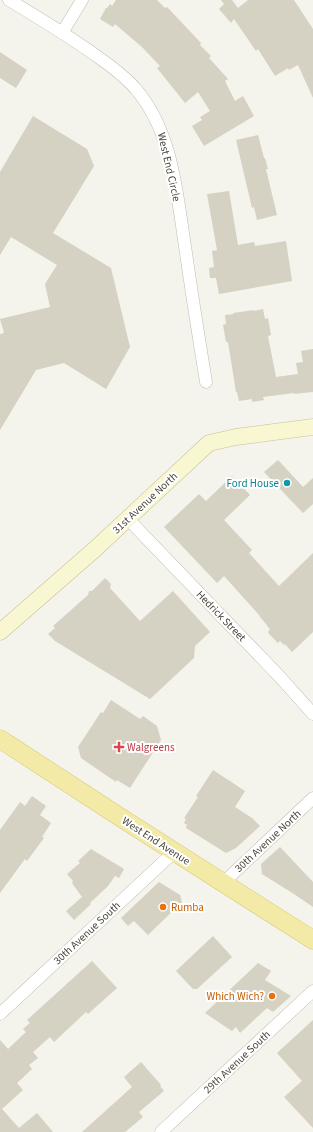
<svg xmlns="http://www.w3.org/2000/svg" width="313" height="1132" font-family="'Source Sans 3',sans-serif">
<style>
.building{fill:#d5d1c3}
.lines{fill:none;stroke-linecap:round;stroke-linejoin:round}
.minor-casing{stroke:#bfbcb0;stroke-width:13}
.secondary-casing{stroke:#c6c29a;stroke-width:17}
.primary-casing{stroke:#d7ca78;stroke-width:19}
.minor{stroke:#fff;stroke-width:12}
.secondary{stroke:#f9f6d2;stroke-width:16}
.primary{stroke:#f3eaa7;stroke-width:18}
.culture-dot{fill:#0f9aa8;stroke:#fff;stroke-width:1.5}
.health-dot{fill:#e0444e;stroke:#fff;stroke-width:1.5}
.food-dot{fill:#e8710a;stroke:#fff;stroke-width:1.5}
.labels{text-anchor:middle;dominant-baseline:central;stroke-width:4;stroke-linejoin:round;paint-order:stroke}
.street-label{font-size:11px;fill:#48453a;stroke:#fff}
.culture-label{font-size:11px;fill:#0d838f;stroke:#fff;text-anchor:end}
.health-label{font-size:11px;fill:#be3a42;stroke:#fff;text-anchor:start}
.food-label{font-size:11px;fill:#c56008;stroke:#fff;text-anchor:start}
</style>
<rect width="100%" height="100%" fill="#f4f3ec"/>
<g class="building">
<path d="M116,0H157L165,8L167,7L201,43L200,45L211,56L209,58L228,79L225,81L235,101L243,96L254,116L204,146L192,126L202,120L200,117L210,111L198,92L185,103L157,68L160,66L142,47L115,24L113,27L100,19L106,8H107L110,4L112,6Z"/>
<path d="M221,0H232L238,8L248,0H294L313,29V98L298,65L289,70L288,68L275,76L258,49L256,51L234,19L231,23L219,9L224,4Z"/>
<path d="M0,52L27,70L16,88L0,78Z"/>
<path d="M33,116L87,149L94,166L53,233L111,268L130,347L106,389L64,363L36,370L0,430V334L4,333L0,319L50,307L45,284L57,265L11,237L0,255V172Z"/>
<path d="M258,135L264,158H265L268,169H266L277,215L257,220L254,207L252,208L236,140Z"/>
<path d="M229,191L238,245L254,242L255,246L286,241L292,281L219,294L216,278H210L209,268L214,267L212,251L217,250L207,194Z"/>
<path d="M263,309L265,319L268,318L271,335L268,336L276,377L298,374L296,363L303,362L301,351L313,349V392L294,394V393L263,397L264,400L252,402V399L239,401L237,392H236L228,342H226L223,325L226,324L225,315L234,314L233,313L254,310V311Z"/>
<path d="M278,460L303,487L313,478V504L303,513L264,472Z"/>
<path d="M232,476L250,495L224,520L252,550L249,553L279,586L313,553V632L292,652L285,644L284,645L280,641L278,643L270,635L268,632L270,629L267,626V625L260,617V616L224,576L217,583L164,527L199,494L206,501Z"/>
<path d="M105,578L111,584L110,588L140,621L173,591L210,632L195,646L194,658L150,699L55,641L48,634L55,628L53,626L88,595L89,591H92Z"/>
<path d="M111,700L140,719L143,716L157,726L161,740L130,788L117,780L116,782L81,758L78,747L101,712L103,713Z"/>
<path d="M213,770L245,791L235,807L252,818L260,826L236,848L226,853L186,828L187,825L184,823L186,819L184,818L198,797L196,796Z"/>
<path d="M32,796L46,806L40,815L51,823L42,837L44,838L27,861L25,859L0,893V830L20,802L25,806Z"/>
<path d="M280,847L313,882V907L294,894L262,874L261,864Z"/>
<path d="M91,849L124,869L119,878L115,876L108,886L90,903L91,904L74,920L66,911L82,897L72,883L73,881L67,874L80,863L78,861Z"/>
<path d="M159,882L180,895L182,902L148,935L134,921L128,926L121,918Z"/>
<path d="M213,936L232,957L197,989H193L176,971Z"/>
<path d="M92,961L117,988L88,1014L86,1012L54,1042L50,1037L33,1052L38,1058L29,1065L32,1069L17,1083L23,1090L2,1109L19,1128L37,1113L53,1132H0V1040L8,1049L26,1032L23,1029L30,1023L27,1020Z"/>
<path d="M258,963L271,971L265,980L291,996L273,1012L267,1008L240,1033L236,1027L232,1031L205,1013Z"/>
<path d="M313,1020V1128L284,1097L302,1081L277,1053Z"/>
<path d="M141,1062L161,1085L160,1086L164,1091L139,1112L143,1117L125,1132H82L132,1087L124,1077Z"/>
</g>
<g class="lines">
<defs>
<g id="minor">
<path d="M9,0C39,18 69,36 98,57C111,66 124,76 135,88C174,133 177,197 186,253C192,296 199,339 206,382"/>
<path d="M62,33L82,0"/>
<path d="M128,519L280,677L313,714"/>
<path d="M223,883L313,798"/>
<path d="M0,1014L174,852"/>
<path d="M161,1132L313,991"/>
</g>
<path id="secondary" d="M0,632L94,550L209,443L236,437L313,427"/>
<path id="primary" d="M0,739L123,819L313,940"/>
</defs>
<use href="#minor" class="minor-casing"/>
<use href="#secondary" class="secondary-casing"/>
<use href="#primary" class="primary-casing"/>
<use href="#minor" class="minor"/>
<use href="#secondary" class="secondary"/>
<use href="#primary" class="primary"/>
</g>
<circle class="culture-dot" cx="287" cy="483" r="4"/>
<path class="health-dot" d="M117 741h4v4h4v4h-4v4h-4v-4h-4v-4h4z"/>
<g class="food-dot">
<circle cx="163" cy="907" r="4"/>
<circle cx="272" cy="996" r="4"/>
</g>
<g class="labels">
<g class="street-label">
<text transform="translate(169 167) rotate(77)">West End Circle</text>
<text transform="translate(145 503) rotate(-43)">31st Avenue North</text>
<text transform="translate(221 616) rotate(46)">Hedrick Street</text>
<text transform="translate(156 841) rotate(33)">West End Avenue</text>
<text transform="translate(268 841) rotate(-43)">30th Avenue North</text>
<text transform="translate(87 933) rotate(-43)">30th Avenue South</text>
<text transform="translate(237 1062) rotate(-43)">29th Avenue South</text>
</g>
<g class="culture-label">
<text x="279" y="483">Ford House</text>
</g>
<g class="health-label">
<text x="127" y="747">Walgreens</text>
</g>
<g class="food-label">
<text x="171" y="907">Rumba</text>
<text x="264" y="996" text-anchor="end">Which Wich?</text>
</g>
</g>
</svg>
